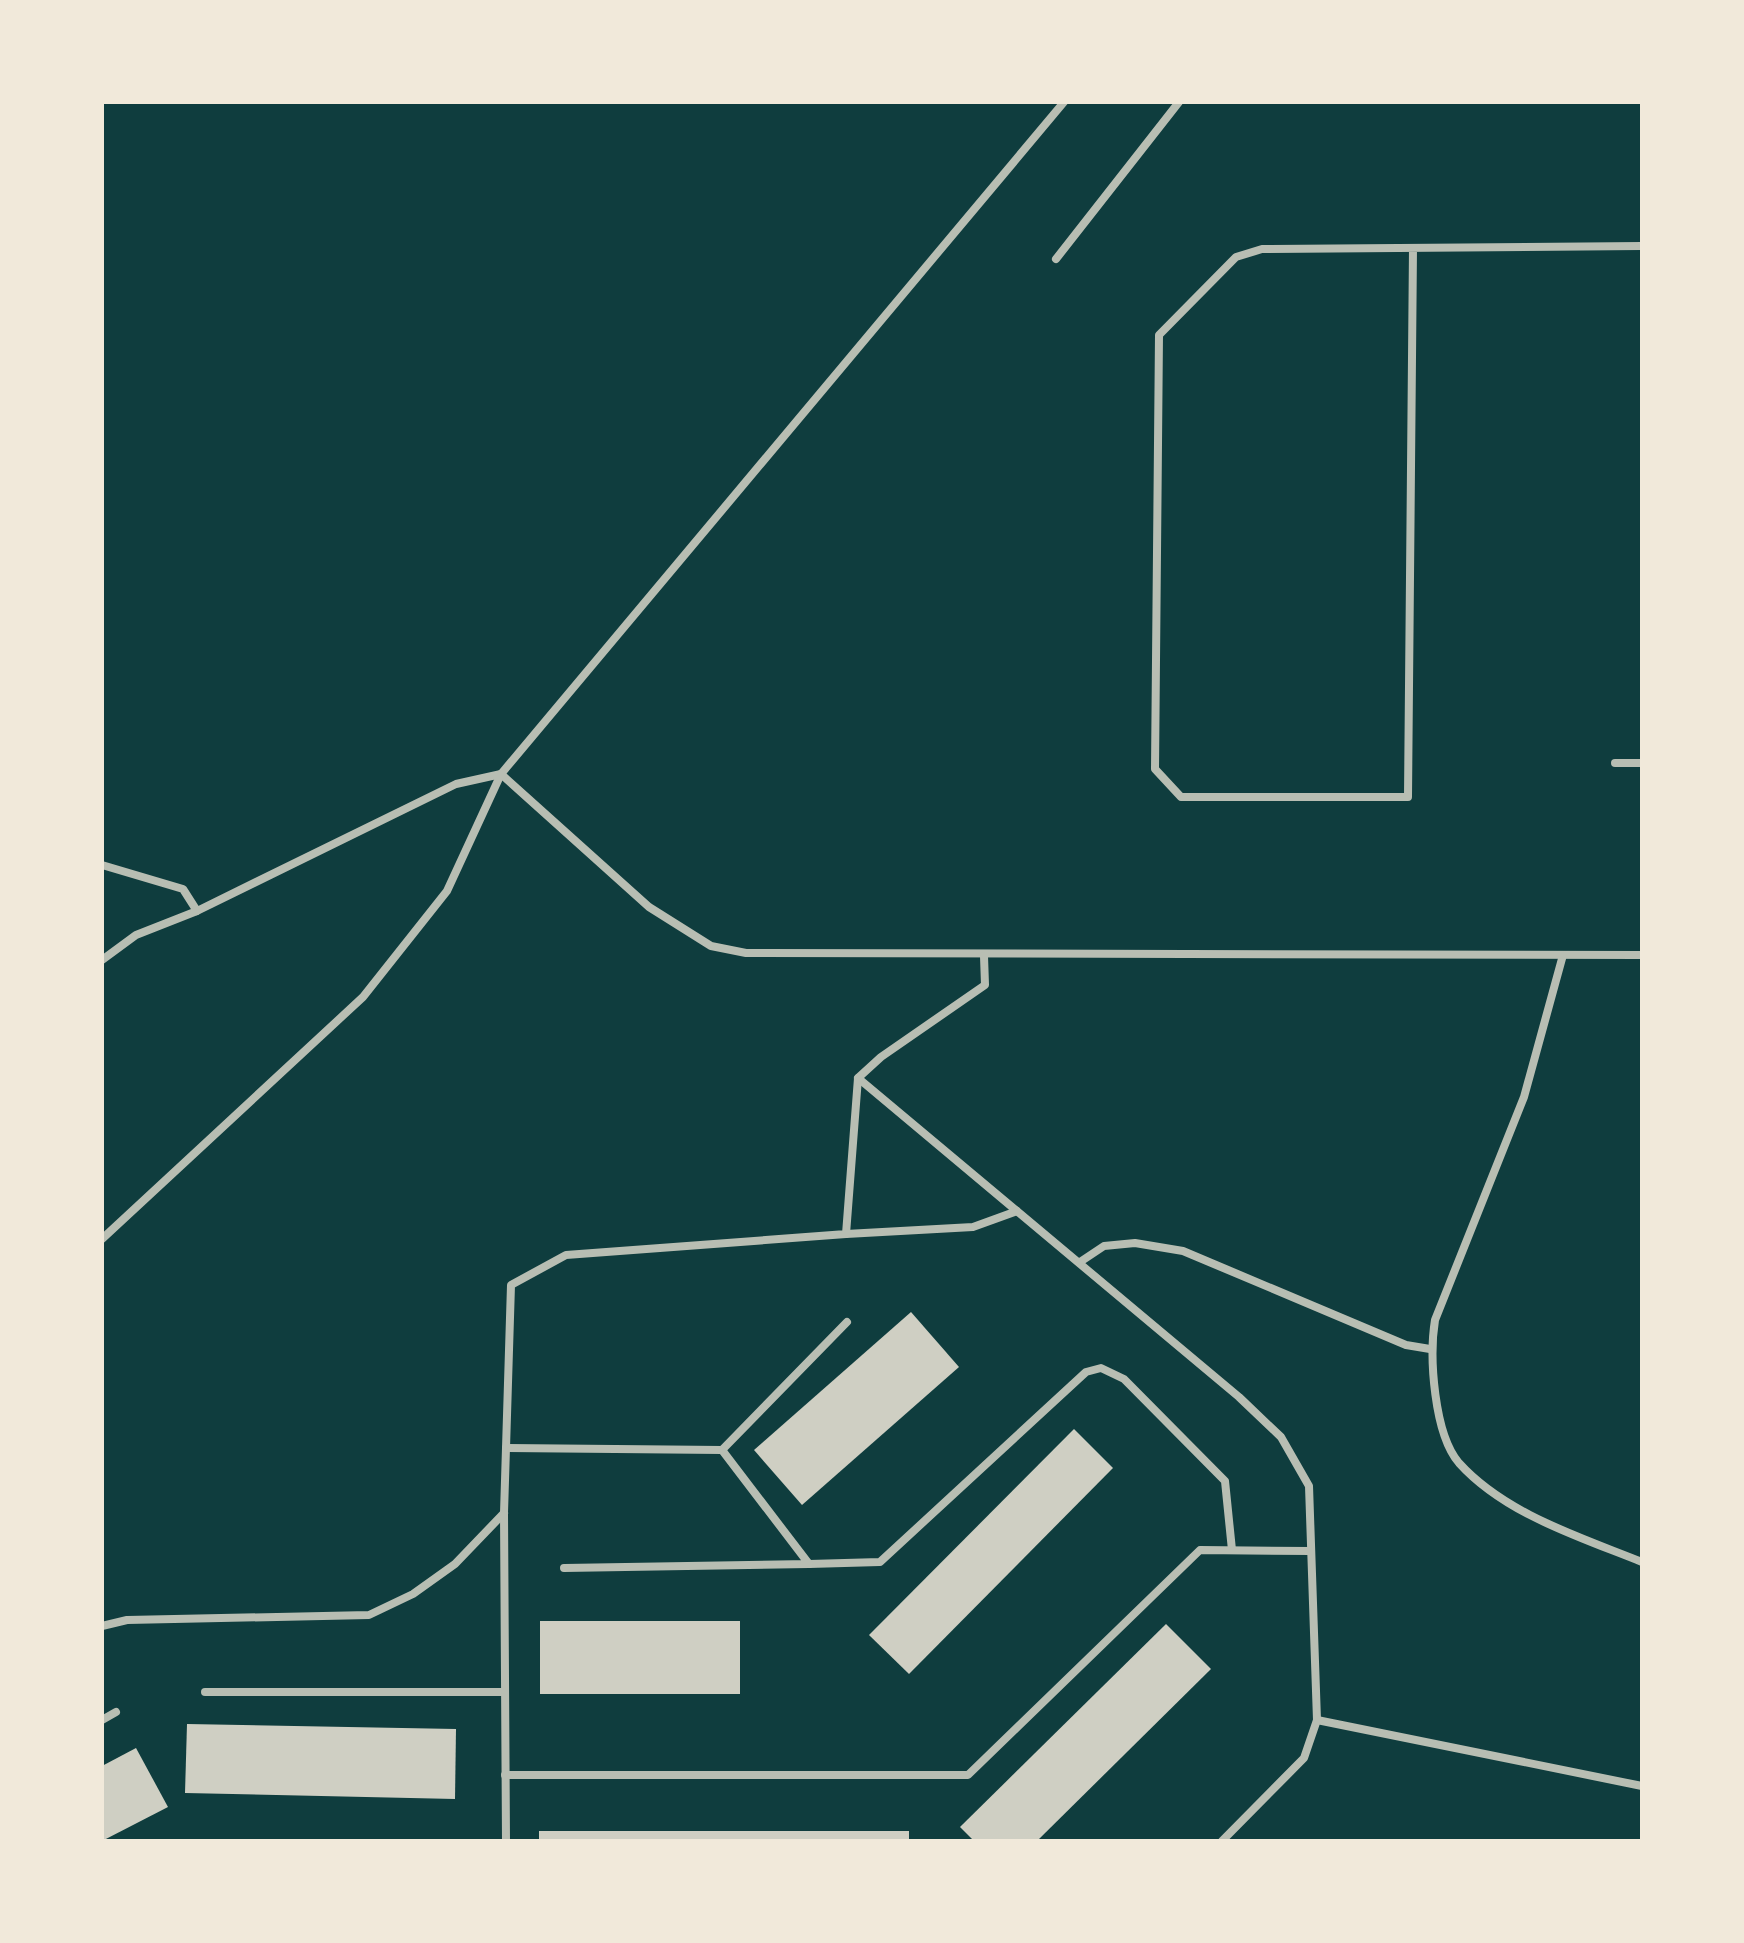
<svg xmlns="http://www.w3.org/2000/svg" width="1744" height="1943" font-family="'PT Sans Narrow',sans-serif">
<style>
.building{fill:#cfcfc3}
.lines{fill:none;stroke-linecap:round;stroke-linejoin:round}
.minor{stroke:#b8beb3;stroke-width:8}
</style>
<rect width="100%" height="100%" fill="#0f3d3e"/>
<g class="building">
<path d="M911,1312L959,1367L802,1505L754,1450Z"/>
<path d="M1074,1429L1113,1468L909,1674L869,1635Z"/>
<rect x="540" y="1621" width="200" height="73"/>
<path d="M1166,1624L1211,1669L1037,1841H974L960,1827Z"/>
<path d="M187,1724L456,1729L455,1799L185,1793Z"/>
<path d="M136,1748L168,1807L102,1841V1766Z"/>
<rect x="539" y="1831" width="370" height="10"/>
</g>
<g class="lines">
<g class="minor">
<path d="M1413,248L1408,797H1181L1155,769L1159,335L1236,257L1262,249L1642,246"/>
<path d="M1056,259L1179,102"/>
<path d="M1615,763H1642"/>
<path d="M501,774L649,907L711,946L746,953L1642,955"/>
<path d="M102,865L183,889L197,911"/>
<path d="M1563,955L1524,1097L1435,1320C1429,1357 1434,1434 1459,1463C1505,1514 1580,1537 1642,1562"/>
<path d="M102,960L136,935L197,911L456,784L501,774"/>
<path d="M858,1078L1239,1397L1281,1437L1309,1486L1317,1720L1304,1758L1222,1841"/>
<path d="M846,1234L973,1227L1017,1211"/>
<path d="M102,1239L363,997L447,891L501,774L1064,102"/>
<path d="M1080,1262L1104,1246L1135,1243L1183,1251L1406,1345L1430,1349"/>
<path d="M506,1448L722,1450L847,1322"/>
<path d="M809,1564L880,1562L1086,1372L1101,1368L1124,1379L1225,1481L1232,1550"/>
<path d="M564,1568L809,1564L722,1450"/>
<path d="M102,1626L127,1620L369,1615L413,1594L455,1564L504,1513"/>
<path d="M205,1692H505"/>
<path d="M102,1720L116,1712"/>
<path d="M1317,1720L1642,1786"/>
<path d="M505,1775H968L1200,1550L1311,1551"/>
<path d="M506,1841L504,1513L511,1285L566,1255L846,1234L858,1078L881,1057L985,985L984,956"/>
</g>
</g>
<rect width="1744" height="1943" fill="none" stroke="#f1e9da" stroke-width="208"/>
</svg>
